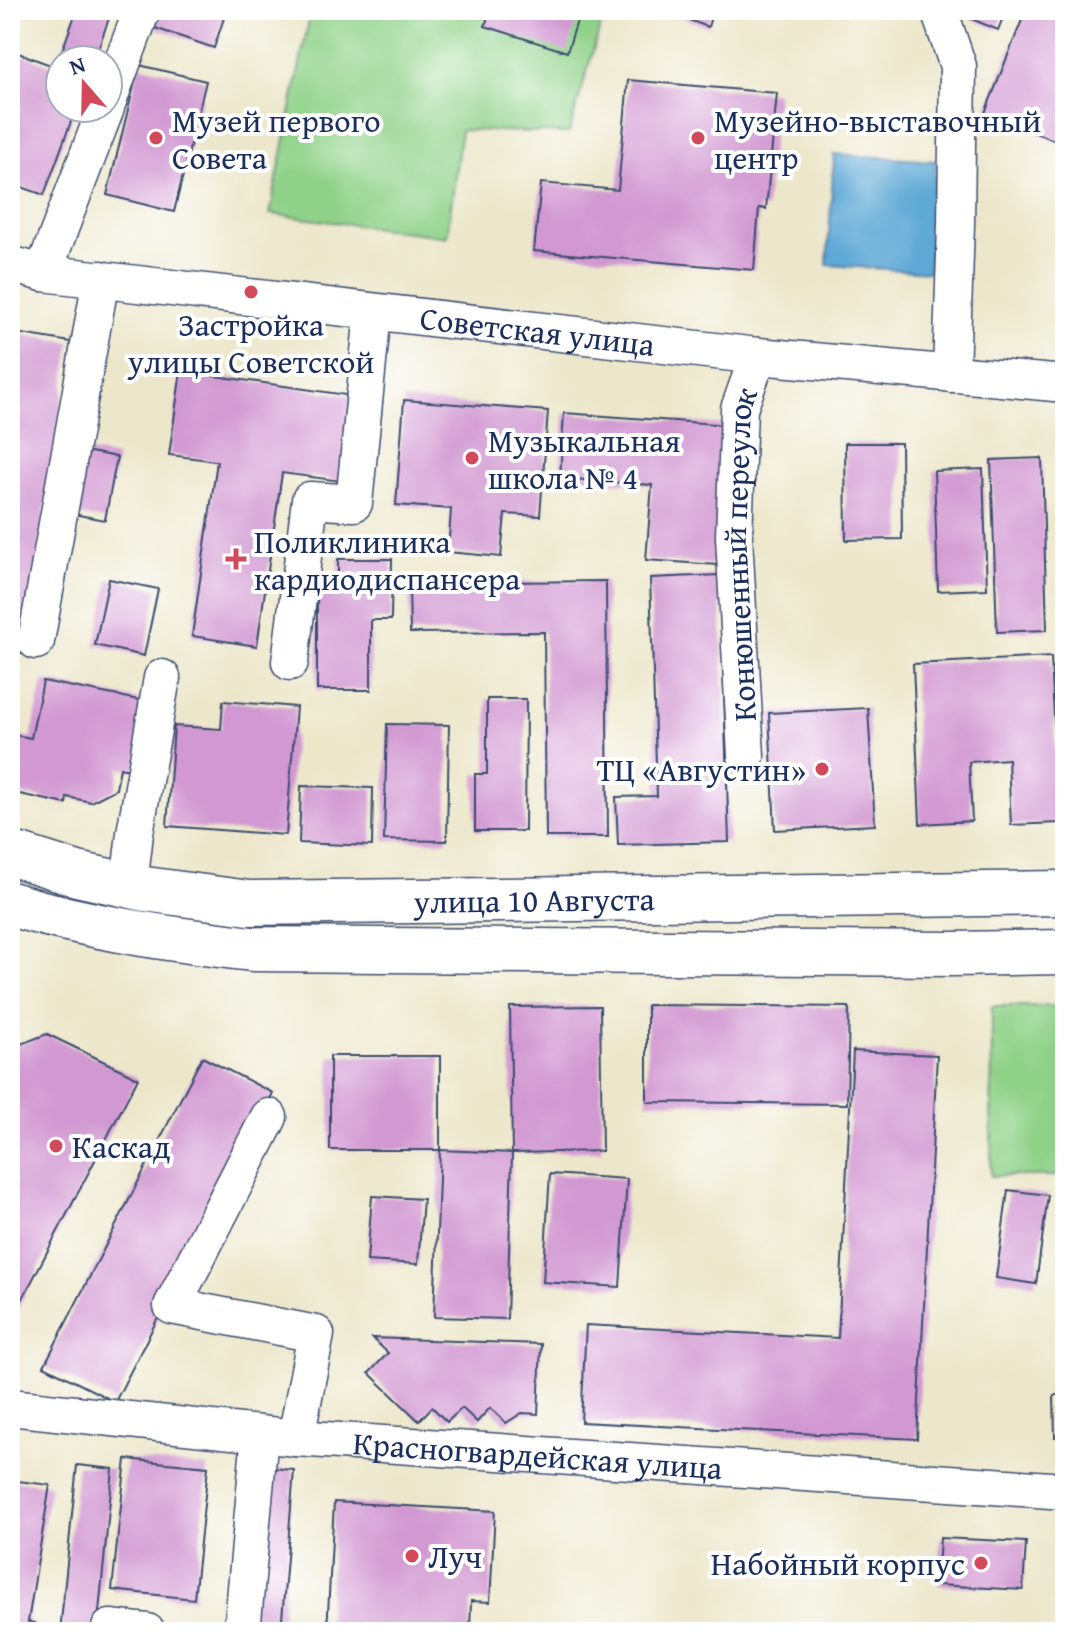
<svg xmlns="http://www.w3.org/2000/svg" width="1075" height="1642" font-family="'Gentium Book Plus',serif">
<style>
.green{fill:#8fd188;stroke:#558073;stroke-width:2}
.water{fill:#5ea9d6;stroke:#3c6c9a;stroke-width:2}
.building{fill:#d198d1}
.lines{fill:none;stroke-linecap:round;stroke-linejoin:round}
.minor-casing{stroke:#3a4b6e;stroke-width:39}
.highway-casing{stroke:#3a4b6e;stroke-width:47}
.minor{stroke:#fff;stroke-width:36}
.highway{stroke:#fff;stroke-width:44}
.poi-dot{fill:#d1495b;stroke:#fff;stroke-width:3}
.labels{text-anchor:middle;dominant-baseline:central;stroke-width:8;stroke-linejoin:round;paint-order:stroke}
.poi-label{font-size:32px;fill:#1b2f5e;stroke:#fff;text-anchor:start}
.street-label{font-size:32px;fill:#1b2f5e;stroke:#fff}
</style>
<rect width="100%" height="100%" fill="#fff"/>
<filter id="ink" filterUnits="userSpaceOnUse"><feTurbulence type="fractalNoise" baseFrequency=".0125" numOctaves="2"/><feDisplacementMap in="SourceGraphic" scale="16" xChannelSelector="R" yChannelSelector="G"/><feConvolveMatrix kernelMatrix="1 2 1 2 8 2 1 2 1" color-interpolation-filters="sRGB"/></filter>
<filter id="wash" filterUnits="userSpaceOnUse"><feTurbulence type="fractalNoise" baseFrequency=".006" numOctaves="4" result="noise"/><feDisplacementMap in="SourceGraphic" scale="32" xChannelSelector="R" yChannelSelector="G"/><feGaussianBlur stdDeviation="1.8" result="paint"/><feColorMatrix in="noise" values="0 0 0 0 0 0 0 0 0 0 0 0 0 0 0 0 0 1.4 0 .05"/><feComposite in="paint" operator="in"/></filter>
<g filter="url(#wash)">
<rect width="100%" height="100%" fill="#ece7cb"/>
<g class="green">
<path d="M277,10H605L569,133L461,130L447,237L270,214L309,19Z"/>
<path d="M992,1006H1065V1176H991Z"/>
</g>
<path class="water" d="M834,154L936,161L929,272L827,265Z"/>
<g id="blocks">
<g class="building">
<path d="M77,10H112L94,60H60V108H76L44,195L10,183V50L56,67Z"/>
<path d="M161,10H210L225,15L214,48L155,28Z"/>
<path d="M490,10H553L578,18L567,52L485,26Z"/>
<path d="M662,10H713L708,27Z"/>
<path d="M950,10H1006L998,30Z"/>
<path d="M1026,10H1065V127L1059,142L985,113Z"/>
<path d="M139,65L206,81L174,212L107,195Z"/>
<path d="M628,80L777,93L766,209L759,208L754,270L534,251L541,183L618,190Z"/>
<path d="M10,332L71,342L22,654L10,652Z"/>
<path d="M181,371L353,396L341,481L282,473L257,646L192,636L217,461L169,455Z"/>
<path d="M404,400L548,411L540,516L505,514L501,557L448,552L451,509L396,505Z"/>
<path d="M564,413L729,425L718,565L646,560L652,485L560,478Z"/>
<path d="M845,443H901L902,539L846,540Z"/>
<path d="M85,451L117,457L105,520L73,514Z"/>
<path d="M1042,458L1047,630L997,632L991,460Z"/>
<path d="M983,469L987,589L938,591L934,471Z"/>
<path d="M338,559H392L391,620H371V690H317V580H338Z"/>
<path d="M720,575L729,842L618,845L616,797L657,796L650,578Z"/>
<path d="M109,579L158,589L144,656L95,645Z"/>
<path d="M606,581L608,837H546L544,632L410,633L409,583Z"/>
<path d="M1051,657L1059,823L1011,825L1008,759L969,762L972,821L920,824L913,664Z"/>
<path d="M43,681L149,702L135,771L120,768L116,789L91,802L67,797L66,804L10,792V734L31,738Z"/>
<path d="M487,699H526L525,831H475V774H487Z"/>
<path d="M223,701L296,707L286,835L167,826L174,726L221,729Z"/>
<path d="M868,708L875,825L775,830L769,713Z"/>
<path d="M387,724L449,725L447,841L384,840Z"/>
<path d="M301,786L373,788L372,846L299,843Z"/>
<path d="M647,1005L849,1007L847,1104L647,1102Z"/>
<path d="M600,1006L602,1151L512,1153L510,1007Z"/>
<path d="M47,1034L138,1078L10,1323V1048Z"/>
<path d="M853,1051L937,1055L917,1439L581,1422L586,1325L838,1338Z"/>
<rect x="330" y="1056" width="110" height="94"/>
<path d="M202,1057L273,1093L115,1402L44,1366Z"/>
<path d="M440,1150L512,1153L507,1319L434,1317Z"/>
<path d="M550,1174L627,1179L620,1287L543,1282Z"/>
<path d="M1008,1190L1048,1195L1036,1284L996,1278Z"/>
<path d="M372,1196L423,1199L418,1264L367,1261Z"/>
<path d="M372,1338L541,1344L538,1414L522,1413L506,1423L490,1408L477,1422L462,1408L447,1422L432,1407L419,1421L369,1373L388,1353Z"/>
<path d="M1054,1395H1065V1437H1055Z"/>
<path d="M126,1459L208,1467L194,1599L112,1590Z"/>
<path d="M77,1465L113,1469L97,1632H60Z"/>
<path d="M247,1466L294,1470L281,1632H233Z"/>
<path d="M10,1480L50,1485L28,1622L35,1623L34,1632H10Z"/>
<path d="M334,1502L495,1511L490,1602L471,1601L470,1632H327Z"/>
<path d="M940,1538L1026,1542L1023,1590L937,1585Z"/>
</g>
</g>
</g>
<g filter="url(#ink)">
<use href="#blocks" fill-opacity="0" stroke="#3a4b6e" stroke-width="2"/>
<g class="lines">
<defs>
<g id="minor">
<path d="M939,10L958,66L956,224L951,374"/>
<path d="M108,101L142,10"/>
<path id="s1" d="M10,264L43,273L758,356L1065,384"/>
<path d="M43,273L106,108"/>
<path d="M36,641L101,279"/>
<path d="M290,662L310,500L354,503L373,312"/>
<path id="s2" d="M746,756L734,536L739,409L758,356"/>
<path d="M129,885L135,833L162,678"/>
<path d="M269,1117L172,1306L316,1334L296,1438"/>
<path id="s3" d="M10,1407L296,1438L1065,1491"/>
<path d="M110,1628L147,1632"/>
<path d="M242,1632L260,1435"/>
</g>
<g id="highway">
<path id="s4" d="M10,853L77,874L145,889L249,903L1065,893"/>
<path d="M10,904C90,928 169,939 252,949L952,954L1065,952"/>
</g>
</defs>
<use href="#minor" class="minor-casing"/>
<use href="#highway" class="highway-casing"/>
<use href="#minor" class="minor"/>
<use href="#highway" class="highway"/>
</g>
</g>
<g class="poi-dot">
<circle cx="156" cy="138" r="8"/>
<circle cx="698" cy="138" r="8"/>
<circle cx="251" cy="292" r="8"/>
<circle cx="472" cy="458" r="8"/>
<path d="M232 547h8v8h8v8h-8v8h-8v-8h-8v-8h8z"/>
<circle cx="822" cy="769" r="8"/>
<circle cx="56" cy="1146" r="8"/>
<circle cx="412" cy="1556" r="8"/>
<circle cx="981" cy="1563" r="8"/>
</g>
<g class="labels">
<g class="poi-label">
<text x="172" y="120">Музей первого<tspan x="172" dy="37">Совета</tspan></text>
<text x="714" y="120">Музейно-выставочный<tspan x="714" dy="37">центр</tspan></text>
<text x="251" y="324" text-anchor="middle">Застройка<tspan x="251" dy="37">улицы Советской</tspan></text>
<text x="488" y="440">Музыкальная<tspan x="488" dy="37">школа № 4</tspan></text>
<text x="254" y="541">Поликлиника<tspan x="254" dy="37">кардиодиспансера</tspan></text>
<text x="806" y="769" text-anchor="end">ТЦ «Августин»</text>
<text x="72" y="1146">Каскад</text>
<text x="428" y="1556">Луч</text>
<text x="965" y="1563" text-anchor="end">Набойный корпус</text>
</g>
<g class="street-label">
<text stroke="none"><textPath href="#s1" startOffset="532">Советская улица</textPath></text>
<text stroke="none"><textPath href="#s2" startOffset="202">Конюшенный переулок</textPath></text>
<text stroke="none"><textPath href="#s4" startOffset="530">улица 10 Августа</textPath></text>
<text stroke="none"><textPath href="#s3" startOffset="530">Красногвардейская улица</textPath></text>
</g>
</g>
<rect width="1075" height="1642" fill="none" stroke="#fff" stroke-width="40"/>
<g transform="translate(84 84) rotate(340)"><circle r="38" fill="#ffffff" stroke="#a4acbf" stroke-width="2"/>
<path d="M0-6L14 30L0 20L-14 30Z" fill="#d1495b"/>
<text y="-12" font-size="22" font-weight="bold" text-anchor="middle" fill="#1b2f5e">N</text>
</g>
</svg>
